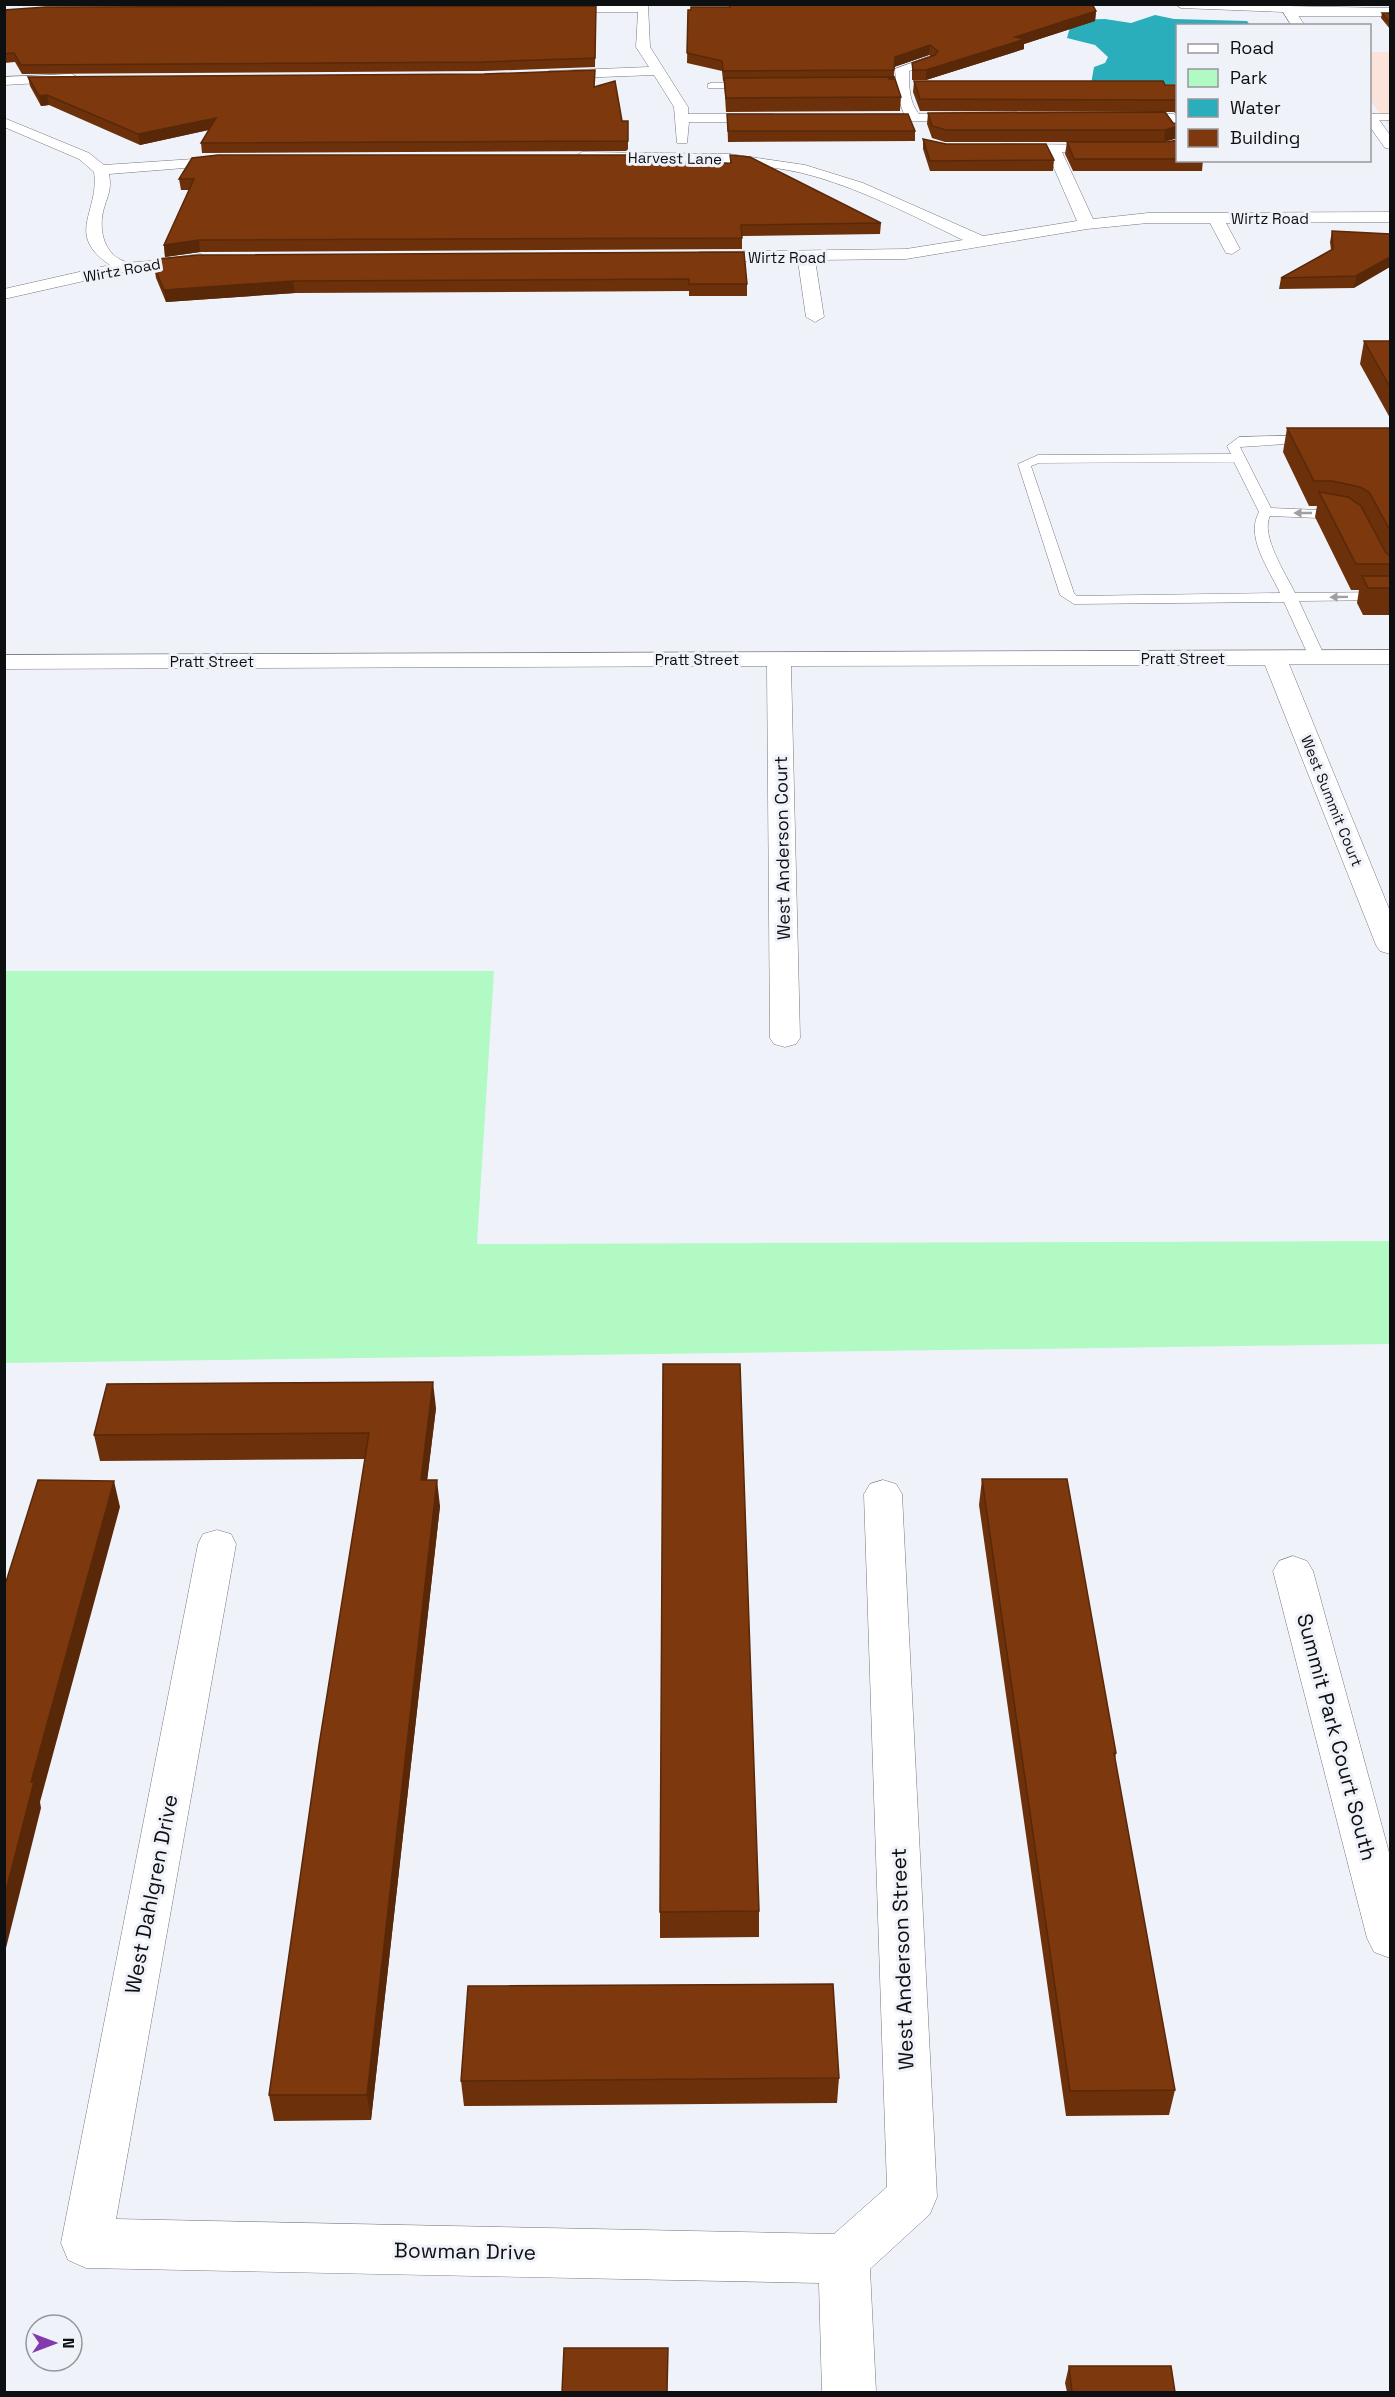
<svg xmlns="http://www.w3.org/2000/svg" width="1395" height="2397" font-family="'Space Grotesk',sans-serif">
<style>
.education{fill:#fbe3d9}
.green{fill:#b1fac4}
.water{fill:#2baebc}
.lines{fill:none;stroke-linecap:round;stroke-linejoin:round}
.lane-casing{stroke:#76787f;stroke-width:1}
.street-casing{stroke:#76787f;stroke-width:1}
.secondary-casing{stroke:#76787f;stroke-width:1}
.lane{fill:#fff;fill-rule:evenodd}
.street{fill:#fff;fill-rule:evenodd}
.secondary{fill:#fff;fill-rule:evenodd}
.wall{fill:#6c310b}
.shaded-wall{fill:#582809}
.building{fill:#7d390d;stroke:#582809;stroke-width:1.5}
.oneway{fill:#9f9fa0}
.labels{text-anchor:middle;dominant-baseline:central;stroke-width:6;stroke-linejoin:round;paint-order:stroke}
.far-street-label{font-size:15px;fill:#0e0f11;stroke:#f0f2fa}
.street-label{font-size:18px;fill:#0e0f11;stroke:#f0f2fa}
.near-street-label{font-size:21px;fill:#0e0f11;stroke:#f0f2fa}
</style>
<rect width="100%" height="100%" fill="#f0f2fa"/>
<path class="education" d="M1370,52H1390V127L1370,100Z"/>
<path class="green" d="M5,971H494L477,1244L1390,1241V1344L5,1363Z"/>
<path class="water" d="M1155,15L1174,19L1247,21L1250,25L1178,26L1177,84H1091L1094,67L1105,63L1108,57L1095,45L1067,38L1072,20L1105,19L1131,23Z"/>
<g class="lines">
<defs>
<g id="lane">
<path d="M711,83H752L756,86L752,89L708,88V84Z"/>
<rect x="1370" y="114" width="20" height="6"/>
<path d="M1312,435L1316,436V442L1240,447L1271,508L1343,511L1350,515L1343,519L1270,516C1260,535 1286,574 1295,593L1390,592V600L1299,601L1325,657L1322,660L1317,662L1309,657L1284,602L1074,604L1060,595L1018,464L1038,455L1231,454L1227,446L1239,437ZM1234,462L1259,512C1245,537 1269,569 1280,593L1077,596L1074,593L1031,466L1039,463Z"/>
</g>
<g id="street">
<path d="M549,4L648,5L650,47L688,107V114H773L780,118L773,122H689L687,143H677L674,107L654,75L549,79L542,75L549,71L649,67L636,47L638,12H550L544,8Z"/>
<path d="M1175,4L1390,8V16H1290L1284,12L1181,8Z"/>
<path d="M928,57L935,61L933,64L909,71C909,86 909,102 919,114H974L979,115L981,118L979,121H861L859,118L861,115L866,114H904L897,95L895,69Z"/>
<path d="M72,74L79,78L77,81L4,85V77Z"/>
<path d="M1124,113L1174,114L1178,119V134L1173,133L1165,121L1119,120L1117,117Z"/>
<path d="M4,118L89,153L104,165L239,156L242,159L239,162L234,164L109,174C113,194 104,200 102,218C100,236 107,257 127,262C137,264 188,255 201,254L209,259L207,263L124,272L4,299V289L110,265C64,234 100,212 94,172L79,159L4,127Z"/>
<path d="M1003,144L1115,145L1117,148L1115,151L1110,152H1062L1093,219L1148,213L1390,212V222L1226,223L1240,249L1232,254L1226,253L1210,223H1148L1087,229L906,259L815,260L824,317L815,322L806,317L798,261L699,262L691,257L699,252L906,249L963,240C911,215 858,187 802,173C730,157 655,161 582,162L574,157L582,152L730,154L805,165L863,183L983,236L1077,221L1047,152L998,151L996,148L998,145Z"/>
<path d="M1390,650V664H1289L1390,911V954L1380,951L1376,945L1265,665L791,666L800,1038L796,1044L785,1047L774,1044L770,1038L767,666L4,669V655Z"/>
<path d="M883,1480L896,1484L902,1494L937,2197L930,2214L870,2269L876,2392H822L819,2283L86,2268L68,2260L61,2243L198,1544L203,1534L217,1530L231,1534L236,1544L116,2219L834,2234L887,2187L864,1494L870,1484Z"/>
<path d="M1293,1556L1307,1561L1313,1571L1390,1856V1958L1374,1952L1367,1938L1273,1571L1279,1561Z"/>
</g>
<g id="secondary">
<path d="M1278,4H1291L1305,26H1292Z"/>
<path d="M1370,113L1375,114L1390,135V149L1385,148L1370,127Z"/>
</g>
</defs>
<use href="#lane" class="lane-casing"/>
<use href="#street" class="street-casing"/>
<use href="#secondary" class="secondary-casing"/>
<use href="#lane" class="lane"/>
<use href="#street" class="street"/>
<use href="#secondary" class="secondary"/>
</g>
<g class="wall">
<path d="M729,4H1092L1096,11L1095,21L1024,44V49L926,80H912V63L932,57L929,55L894,67V77L901,97L900,111L726,112L724,81H723L722,71L687,63L688,10L729,7Z"/>
<path d="M1370,4H1390V6L1371,5Z"/>
<path d="M596,6L595,67L484,71L22,74L15,62L4,63V10Z"/>
<path d="M1382,13H1390V29L1381,18Z"/>
<path d="M28,77L595,87L622,121H628V151L202,153L201,143L209,130L140,145L49,105L41,106L30,86Z"/>
<path d="M914,81L1178,85V116L1174,112H1165L1173,123L1178,124V138L1164,142H945L932,138L927,124L928,113L1159,112L920,111L913,92Z"/>
<path d="M727,114L915,131V141L728,142Z"/>
<path d="M923,139L946,144L1054,160L1053,171H930L923,149Z"/>
<path d="M1178,140V160H1203L1202,171H1073L1065,154L1067,142H1167Z"/>
<path d="M730,155L881,223L880,234L742,236V249L200,252L165,257L164,245L189,190H181L179,179L628,164L730,163Z"/>
<path d="M1332,231L1390,234L1354,288L1279,289L1281,278L1331,250L1330,242Z"/>
<path d="M744,252L747,284V296H689V291L295,293L166,302L156,278L154,266Z"/>
<path d="M1364,341H1390V418L1360,364Z"/>
<path d="M1390,422V615H1363L1357,603L1359,590H1351L1315,517L1317,506H1309L1283,452L1287,428H1389Z"/>
<path d="M436,1408L427,1480L440,1506L371,2120L274,2121L269,2095L365,1459L100,1461L94,1435Z"/>
<path d="M982,1479L1116,1753L1115,1760L1175,2090L1169,2115L1066,2116L979,1505Z"/>
<path d="M759,1911V1937L660,1938V1912Z"/>
<path d="M839,2078L837,2103L464,2106L461,2081Z"/>
<path d="M1069,2366L1175,2392H1067L1065,2383Z"/>
</g>
<g class="shaded-wall">
<path d="M1096,11L1095,21L1024,44V49L926,80V70L1015,37Z"/>
<path d="M930,45L929,55L894,67L895,57Z"/>
<path d="M47,95L49,105L41,106L39,96Z"/>
<path d="M216,118L217,128L140,145L138,134Z"/>
<path d="M1178,126L1177,138L1164,142L1165,130Z"/>
<path d="M199,240L200,252L165,257L164,245Z"/>
<path d="M1390,257V267L1354,288L1356,276Z"/>
<path d="M293,281L295,293L166,302L164,290Z"/>
<path d="M433,1382L436,1408L424,1506L421,1480Z"/>
<path d="M437,1480L440,1506L371,2120L367,2095Z"/>
<path d="M114,1481L120,1507L40,1802L41,1808L4,1956V1898L31,1782Z"/>
</g>
<g class="building">
<path d="M730,4H1092L1096,11L1015,37L1025,39L926,70H913L912,63L935,55L938,51L930,45L895,57L894,70L723,71L722,61L687,53L688,10H691V7H730Z"/>
<path d="M596,6L595,58L483,62L21,65L14,53L4,54V10L46,7Z"/>
<path d="M1382,13H1390V23Z"/>
<path d="M595,70L594,87L615,81L622,121H628V141L201,143L216,118L138,134L47,95L39,96L28,77L484,74Z"/>
<path d="M895,77L888,79H895L901,97L726,98L724,78Z"/>
<path d="M914,81H1163L1165,85H1178V103L1175,100L920,99Z"/>
<path d="M1165,112L1173,123L1178,124V126L1165,130H946L932,126L928,113Z"/>
<path d="M727,114H908L915,131H728Z"/>
<path d="M923,139L946,144H1046L1054,160L930,161Z"/>
<path d="M1178,140V159H1074L1067,142H1167Z"/>
<path d="M218,155H628V164L731,163L730,155L750,157L881,223L741,225L742,238L199,240L164,245L194,179H179L192,158Z"/>
<path d="M1332,231L1390,234V257L1356,276L1281,278L1333,249Z"/>
<path d="M744,252L747,284H689V279L293,281L164,290L154,266L157,259L199,255Z"/>
<path d="M1364,341H1390V387Z"/>
<path d="M1287,428H1390V530L1369,492L1360,487L1332,481H1314Z"/>
<path d="M1319,492L1348,497L1361,506L1386,553L1390,556V564H1356Z"/>
<path d="M1362,576H1390V588H1368Z"/>
<path d="M663,1364H740L759,1911L660,1912Z"/>
<path d="M433,1382L421,1480H437L367,2095H269L319,1745L369,1433L94,1435L107,1384Z"/>
<path d="M982,1479H1067L1116,1753H1114L1175,2090L1070,2091Z"/>
<path d="M38,1480L114,1481L31,1782H34L4,1898V1588Z"/>
<path d="M833,1984L839,2078L461,2081L468,1986Z"/>
<path d="M564,2348H668L667,2392H562Z"/>
<path d="M1069,2366H1171L1175,2392H1072Z"/>
</g>
<defs><path id="oneway-solid" d="M-6-.8H1V-3.2L6.5 0L1 3.2V.8H-6Z" transform="scale(1.5)"/></defs>
<g class="oneway">
<use href="#oneway-solid" transform="translate(1303 513) rotate(-180)"/>
<use href="#oneway-solid" transform="translate(1339 597) rotate(179)"/>
</g>
<g class="labels">
<g class="far-street-label">
<text transform="translate(675 158) rotate(1)">Harvest Lane</text>
<text x="1270" y="218">Wirtz Road</text>
<text x="787" y="257">Wirtz Road</text>
<text transform="translate(122 270) rotate(-10)">Wirtz Road</text>
<text x="1183" y="658">Pratt Street</text>
<text x="697" y="659">Pratt Street</text>
<text x="212" y="661">Pratt Street</text>
<text transform="translate(1332 801) rotate(68)">West Summit Court</text>
</g>
<g class="street-label">
<text transform="translate(782 848) rotate(-91)">West Anderson Court</text>
</g>
<g class="near-street-label">
<text transform="translate(1337 1737) rotate(75)">Summit Park Court South</text>
<text transform="translate(151 1894) rotate(-79)">West Dahlgren Drive</text>
<text transform="translate(902 1959) rotate(-92)">West Anderson Street</text>
<text transform="translate(465 2251) rotate(1)">Bowman Drive</text>
</g>
</g>
<rect width="1395" height="2397" fill="none" stroke="#0e0f11" stroke-width="12"/>
<rect x="1176" y="24" width="195" height="138" fill="#f0f2fa" stroke="#96979d" stroke-width="1.5"/>
<rect x="1188" y="44" width="30" height="9" fill="#ffffff" stroke="#96979d" stroke-width="1.5"/>
<text x="1230" y="54" font-size="18" fill="#0e0f11">Road</text>
<rect x="1188" y="69" width="30" height="18" fill="#b1fac4" stroke="#96979d" stroke-width="1.5"/>
<text x="1230" y="84" font-size="18" fill="#0e0f11">Park</text>
<rect x="1188" y="99" width="30" height="18" fill="#2baebc" stroke="#96979d" stroke-width="1.5"/>
<text x="1230" y="114" font-size="18" fill="#0e0f11">Water</text>
<rect x="1188" y="129" width="30" height="18" fill="#7d390d" stroke="#96979d" stroke-width="1.5"/>
<text x="1230" y="144" font-size="18" fill="#0e0f11">Building</text>
<g transform="translate(54 2343) rotate(90)"><circle r="28" fill="#f0f2fa" stroke="#96979d" stroke-width="1.5"/>
<path d="M0-4.5L10 22L0 15L-10 22Z" fill="#823aac"/>
<text y="-9" font-size="16" font-weight="bold" text-anchor="middle" fill="#0e0f11">N</text>
</g>
</svg>
